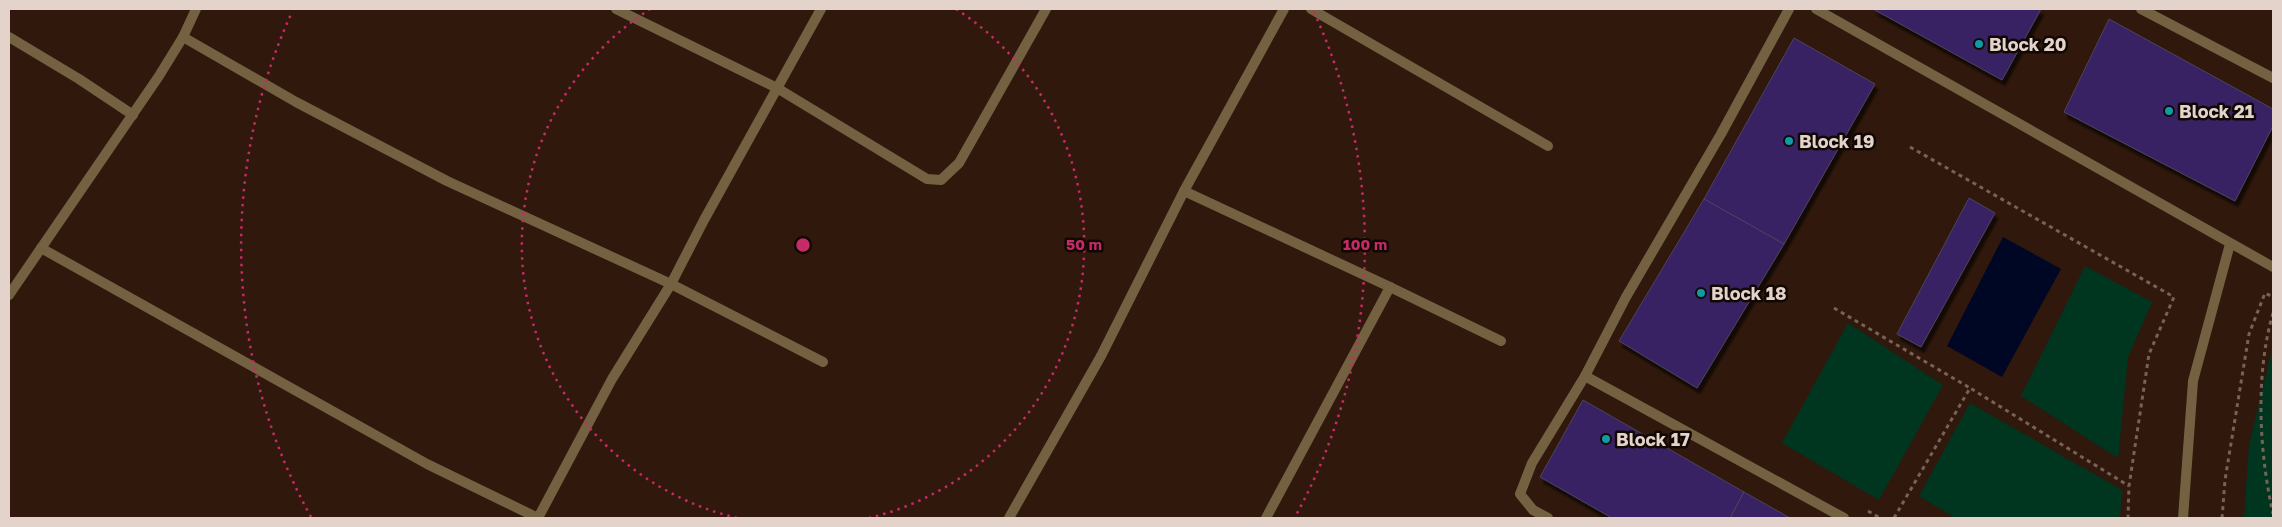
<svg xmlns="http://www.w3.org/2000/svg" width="2282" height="527" font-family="'Golos Text',sans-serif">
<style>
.green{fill:#003620}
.water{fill:#000725}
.building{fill:#372064;stroke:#4b455f;filter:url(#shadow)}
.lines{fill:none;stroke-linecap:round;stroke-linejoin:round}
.path{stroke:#776257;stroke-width:3;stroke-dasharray:4 4;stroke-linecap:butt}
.street{stroke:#746142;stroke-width:10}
.ring{fill:none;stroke:#c52b66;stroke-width:2.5;stroke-dasharray:2.5 5}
.culture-dot{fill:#0f9aa8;stroke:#110703;stroke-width:2}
.labels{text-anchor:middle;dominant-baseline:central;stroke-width:5;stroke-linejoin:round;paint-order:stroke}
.poi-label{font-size:18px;font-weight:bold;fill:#e4d3cb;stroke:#110703;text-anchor:start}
.centre{fill:#c52b66;stroke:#110703;stroke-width:2.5}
.ring-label{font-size:15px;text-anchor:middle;font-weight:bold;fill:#c52b66;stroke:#110703;stroke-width:5;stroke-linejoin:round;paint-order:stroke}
</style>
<defs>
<filter id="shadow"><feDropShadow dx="3" dy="5.5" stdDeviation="1" flood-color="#0009"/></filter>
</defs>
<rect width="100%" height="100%" fill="#30180c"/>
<g class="green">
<path d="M2085,266L2152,302L2128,357L2118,458L2021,396Z"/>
<path d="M1848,323L1943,385L1879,500L1782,443Z"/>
<path d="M2273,345V518H2244L2249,446Z"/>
<path d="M1970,403L2122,490L2120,518H1955L1919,496Z"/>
</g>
<path class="water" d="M2003,237L2061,269L2002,377L1947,346Z"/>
<g class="building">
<path d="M1873,9H2041L2002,80Z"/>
<path d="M2109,19L2273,109V126L2235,201L2064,112Z"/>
<path d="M1794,38L1875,84L1784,244L1704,199Z"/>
<path d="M1969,198L1995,213L1921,347L1897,334Z"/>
<path d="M1704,199L1784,244L1697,388L1619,341Z"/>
<path d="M1583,400L1744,492L1730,518H1612L1540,477Z"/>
<path d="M1744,492L1790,518H1730Z"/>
</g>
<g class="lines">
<g class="path">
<path d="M1910,147L2174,297L2149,354L2129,486L2128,518"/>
<path d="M1834,308L1970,388"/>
<path d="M2273,313C2255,375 2259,451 2273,514"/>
<path d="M1868,511L1880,518"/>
<path d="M1894,518L1970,388L2129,486"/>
<path d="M2222,518L2225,480L2249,334L2265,293L2273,297"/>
</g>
<g class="street">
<path d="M616,9L777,88L927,179L941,180L959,163L1046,9"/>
<path d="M1311,9L1548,146"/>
<path d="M1789,9L1721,134L1626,297L1585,376L1844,518"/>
<path d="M1816,9L2273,267"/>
<path d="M2141,9L2273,78"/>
<path d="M9,37L79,79L133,115"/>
<path d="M183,37L296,102L447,181L671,284L823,362"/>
<path d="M1184,191L1390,287L1501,341"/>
<path d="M41,248L427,464L538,518"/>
<path d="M9,295L159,76L183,37L196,9"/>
<path d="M538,518L612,379L671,284L704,220L821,9"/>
<path d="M1009,518L1101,356L1184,191L1284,9"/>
<path d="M1266,518L1390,287"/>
<path d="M1548,518L1533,510L1520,494L1532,463L1585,376"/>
<path d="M2183,518L2193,381L2230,244"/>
</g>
</g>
<g class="ring">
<path d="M737 518A281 281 0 0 1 650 9M956 9A281 281 0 0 1 869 518"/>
<path d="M311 517A562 562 0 0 1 292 12M1314 12A562 562 0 0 1 1295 517"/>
</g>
<g class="culture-dot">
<circle cx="1979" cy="44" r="5"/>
<circle cx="2169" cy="111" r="5"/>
<circle cx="1789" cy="141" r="5"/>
<circle cx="1701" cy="293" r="5"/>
<circle cx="1606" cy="439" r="5"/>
</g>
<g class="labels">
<g class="poi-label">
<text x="1989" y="44">Block 20</text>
<text x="2179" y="111">Block 21</text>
<text x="1799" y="141">Block 19</text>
<text x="1711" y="293">Block 18</text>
<text x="1616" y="439">Block 17</text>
</g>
</g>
<circle cx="803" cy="245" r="8" class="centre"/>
<g class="ring-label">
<text x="1084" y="250">50 m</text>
<text x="1365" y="250">100 m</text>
</g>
<rect width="2282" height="527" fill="none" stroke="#e4d3cb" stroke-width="20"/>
</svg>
